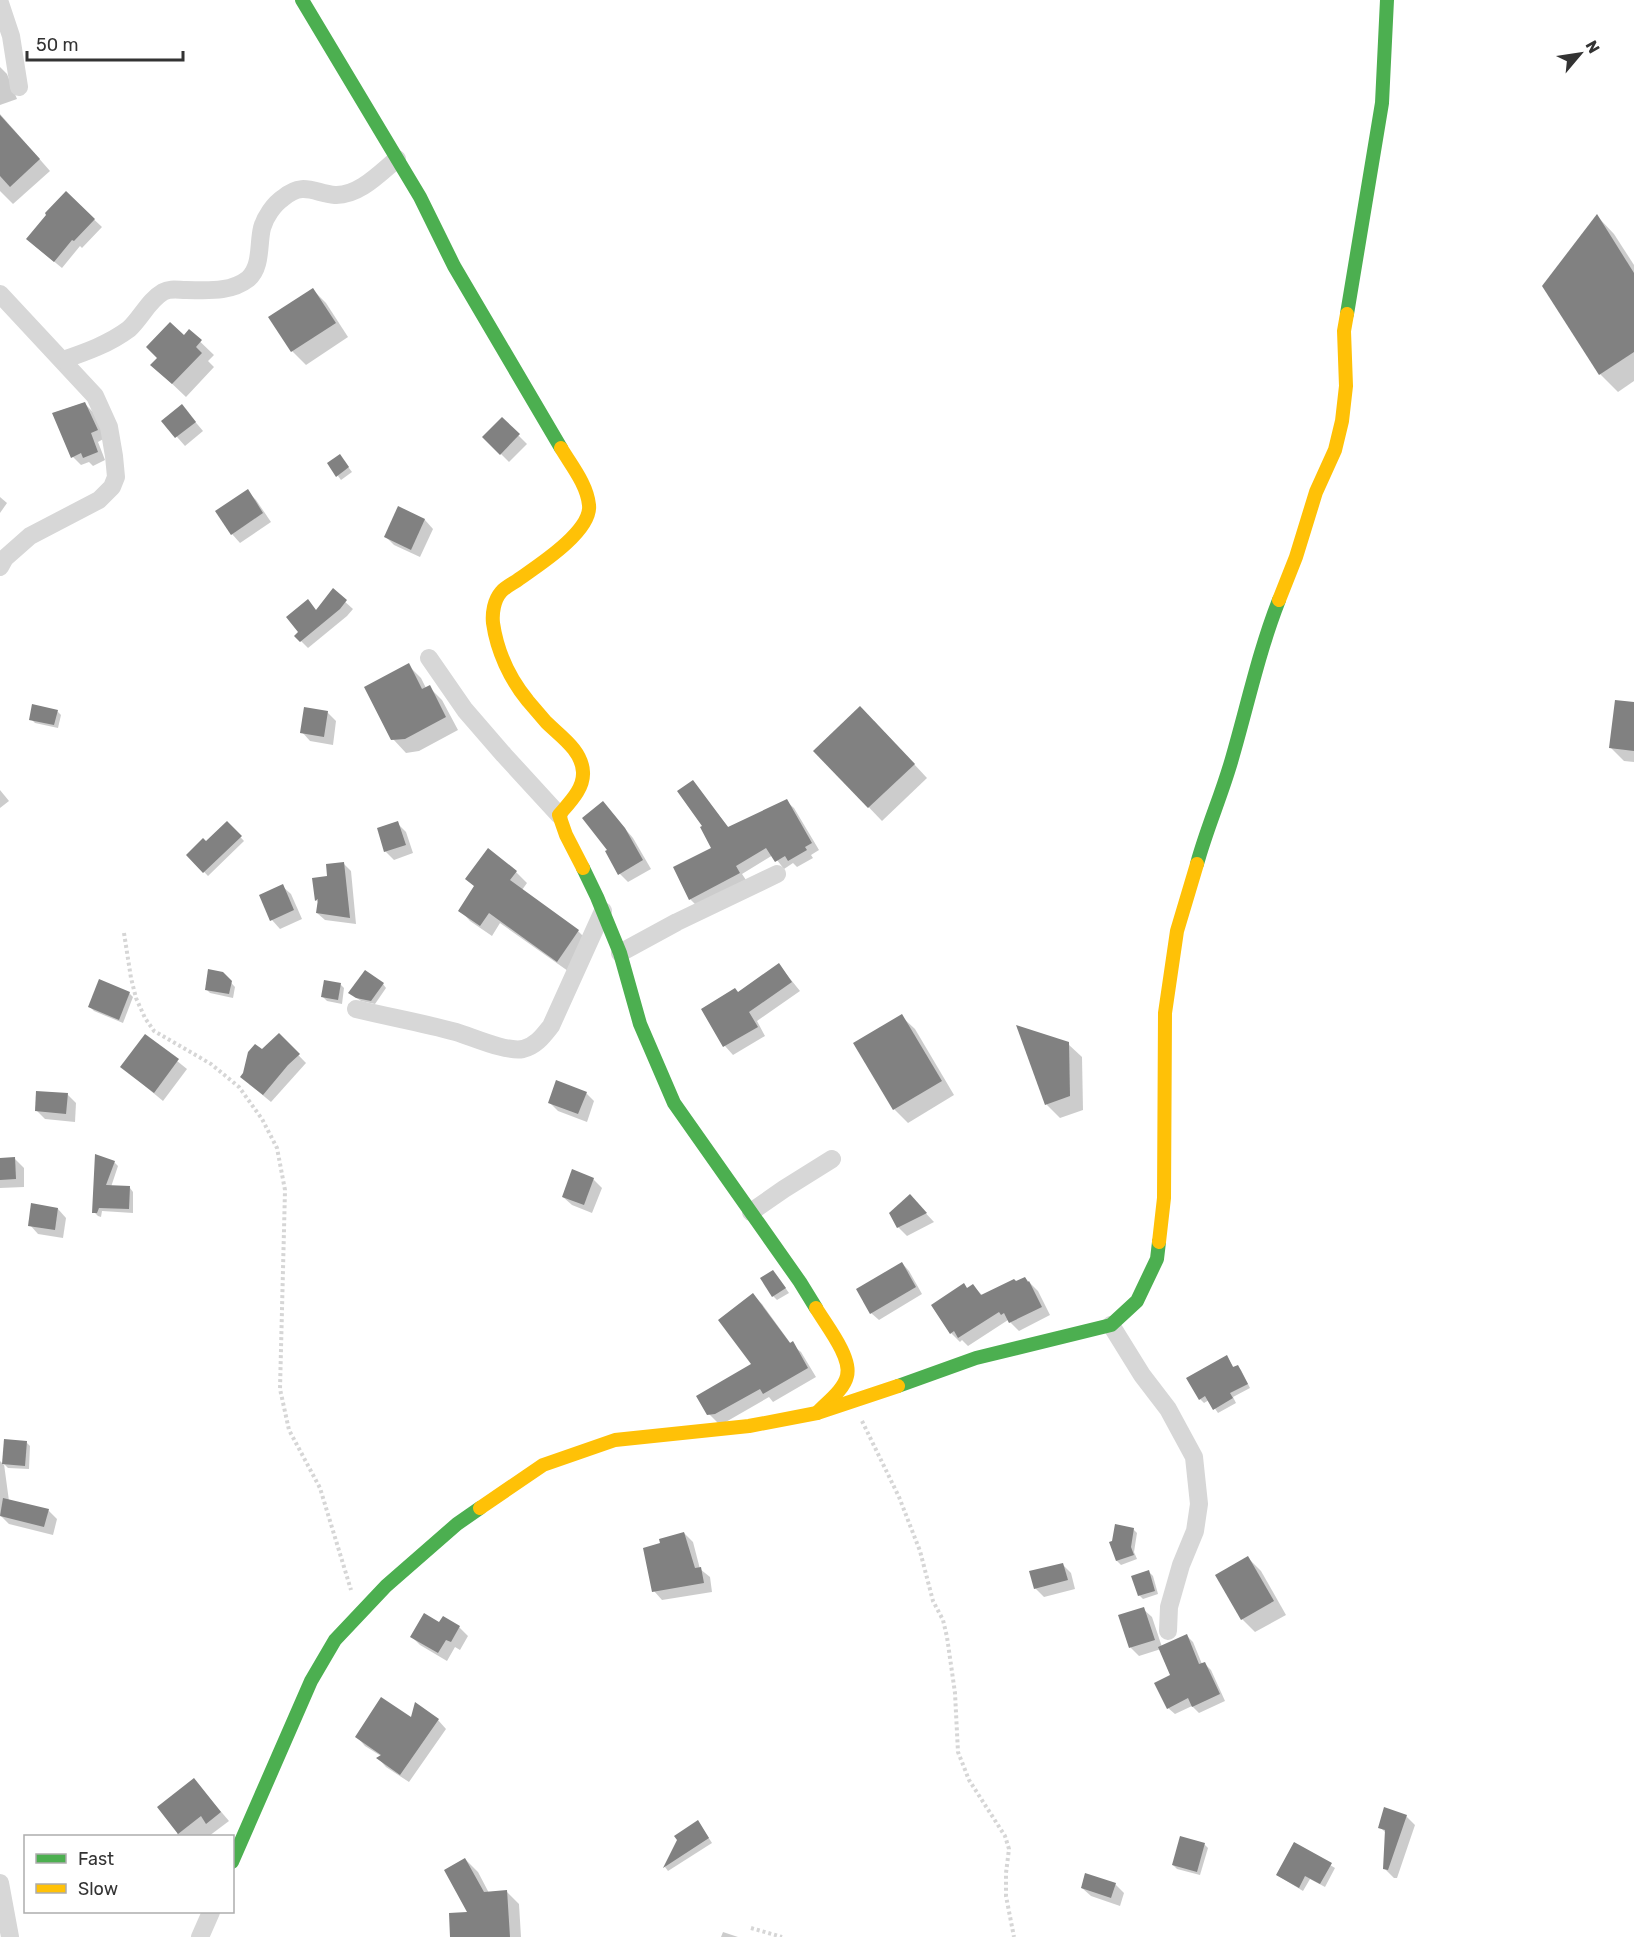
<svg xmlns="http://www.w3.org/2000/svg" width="1634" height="1937" font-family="Rubik,sans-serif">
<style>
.shadow{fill:#0003}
.building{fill:#818181}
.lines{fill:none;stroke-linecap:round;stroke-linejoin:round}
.path{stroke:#d6d6d6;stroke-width:4;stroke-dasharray:3 3;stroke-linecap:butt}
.street{stroke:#d7d7d7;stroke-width:18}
.fast{stroke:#4caf50;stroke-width:14}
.slow{stroke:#ffc107;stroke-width:14}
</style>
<rect width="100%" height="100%" fill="#fff"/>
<g class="shadow">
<path d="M0,67L7,74L17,99L0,105Z"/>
<path d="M0,114L50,171L13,204L0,191Z"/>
<path d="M66,193L102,227L82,248L80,246L62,268L35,246Z"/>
<path d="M1597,216L1614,234L1634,265V381L1618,392L1600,374Z"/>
<path d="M313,290L326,303L348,337L306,365L292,351L270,317Z"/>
<path d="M189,331L214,355L208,361L214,367L186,397L166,378L159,358Z"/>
<path d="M85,404L93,412L105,438L98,442L105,460L93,466L89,462L81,465L73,457Z"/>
<path d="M182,406L203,431L185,446L163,421Z"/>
<path d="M502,419L527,444L509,462L484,437Z"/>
<path d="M343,460L352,472L341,480L338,476Z"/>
<path d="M247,491L256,500L271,522L240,543L232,534Z"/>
<path d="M0,497L7,503L0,513Z"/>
<path d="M399,508L425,520L433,529L420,557L394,545L386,537Z"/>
<path d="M333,591L353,609L347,616L308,648L296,636Z"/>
<path d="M408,665L421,678L426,688L429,687L442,700L458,730L419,751L406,753L393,739Z"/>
<path d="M1634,704V762L1624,761L1610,747Z"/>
<path d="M57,711L61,715L58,728L35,723L31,719Z"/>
<path d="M327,712L336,721L333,745L310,741L302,732Z"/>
<path d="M874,721L927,778L882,821L815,751Z"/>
<path d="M692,782L729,828L786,801L794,808L819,850L811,855L813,858L797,867L793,863L784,869L773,855L742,874L746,880L697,906L690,899L714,849L704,826Z"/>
<path d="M0,790L9,801L0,808Z"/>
<path d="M603,803L633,838L651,869L628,882L620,874L609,850Z"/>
<path d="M227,823L244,841L208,876L188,855L206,843Z"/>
<path d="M397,823L406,832L413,853L394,860L385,851Z"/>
<path d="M488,850L516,872L527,883L522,890L578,931L589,942L568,971L500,923L492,936L470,921L460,910L475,887Z"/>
<path d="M344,864L351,871L356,924L325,920L317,913L319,903L316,900L329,878Z"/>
<path d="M282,886L291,894L302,919L280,929L272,920Z"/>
<path d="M779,965L800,991L757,1021L765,1036L733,1055L725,1046L738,994Z"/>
<path d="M222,973L235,987L233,998L210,993L206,989Z"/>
<path d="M340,984L344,988L342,1004L327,1001L323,997Z"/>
<path d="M383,984L386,988L375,1004L361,1001L354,996Z"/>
<path d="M129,993L133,997L123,1023L94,1011L90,1007Z"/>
<path d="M901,1016L915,1029L954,1095L908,1123L894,1109L855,1044Z"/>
<path d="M1019,1027L1068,1044L1082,1057L1083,1110L1060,1118L1047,1105Z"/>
<path d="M279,1035L306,1063L271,1102L249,1084L262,1051Z"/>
<path d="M146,1036L187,1069L163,1101L122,1067Z"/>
<path d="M586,1093L594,1101L587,1122L558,1111L549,1102Z"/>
<path d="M67,1094L76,1103L75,1122L45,1119L37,1111Z"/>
<path d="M0,1159H15L24,1168V1187L0,1188Z"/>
<path d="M114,1162L118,1166L111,1187L130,1188L133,1192V1213L102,1211L101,1217L98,1216L94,1212Z"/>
<path d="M593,1179L602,1188L592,1213L572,1205L563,1197Z"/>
<path d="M918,1205L934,1222L907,1236L898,1227L891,1213Z"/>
<path d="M58,1209L66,1218L63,1238L38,1234L30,1225Z"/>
<path d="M902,1263L909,1271L922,1294L879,1320L871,1313Z"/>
<path d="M777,1276L789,1293L777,1300L773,1296Z"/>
<path d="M1025,1278L1038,1291L1050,1315L1019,1331L1008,1320L968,1346L962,1340L960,1342L951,1333L968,1289L973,1286L983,1296Z"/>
<path d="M753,1295L762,1304L791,1344L801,1352L816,1377L773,1402L769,1397L724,1423H718L709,1414L753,1365Z"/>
<path d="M1227,1357L1234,1368L1237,1366L1241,1370L1250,1388L1233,1397L1236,1403L1218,1413L1209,1400L1204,1403L1200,1399Z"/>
<path d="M5,1441L26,1442L30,1446L29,1469L8,1468L4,1464L9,1501L48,1510L57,1519L53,1535L9,1524L0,1515V1461L4,1465Z"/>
<path d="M1133,1529L1137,1533L1134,1552L1137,1559L1121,1565L1117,1561L1111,1543Z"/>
<path d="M684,1533L693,1542L700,1569L710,1577L712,1592L662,1600L654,1591Z"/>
<path d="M1248,1558L1261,1571L1286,1615L1255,1632L1242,1619Z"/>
<path d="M1063,1565L1071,1573L1075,1589L1044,1597L1035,1588Z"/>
<path d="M1149,1572L1153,1576L1158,1594L1143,1599L1139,1595Z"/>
<path d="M1143,1609L1152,1617L1162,1647L1187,1636L1193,1642L1202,1664L1204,1663L1211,1670L1225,1701L1199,1713L1192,1706L1175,1714L1168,1708L1172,1676L1161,1649L1139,1656L1131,1648L1120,1616Z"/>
<path d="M459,1627L468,1636L460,1650L455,1647L447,1661L420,1645L412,1637Z"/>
<path d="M412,1719L438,1720L446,1729L409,1782L386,1767L378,1758L381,1756L365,1746L357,1737Z"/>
<path d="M194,1780L229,1821L209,1836H178L176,1829Z"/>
<path d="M1406,1816L1415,1825L1397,1878H1394L1385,1869L1387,1834L1380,1827Z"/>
<path d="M701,1826L712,1843L668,1871L665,1867L679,1840Z"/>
<path d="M1204,1844L1208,1848L1200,1875L1177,1869L1173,1865Z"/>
<path d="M1295,1844L1335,1868L1325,1887L1310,1879L1303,1891L1277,1875Z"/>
<path d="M465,1859L478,1872L489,1893L507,1892L519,1904L521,1937H452L470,1914Z"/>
<path d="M1115,1884L1124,1893L1120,1906L1091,1896L1082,1888Z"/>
<path d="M723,1932L738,1937H721Z"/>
</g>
<g class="building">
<path d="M0,115L40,159L10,187L0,176Z"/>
<path d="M66,191L95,219L74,241L72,240L54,262L26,239L46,215L45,213Z"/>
<path d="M1597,214L1634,273V352L1599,375L1542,286Z"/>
<path d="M313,288L336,323L291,352L268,317Z"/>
<path d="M170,322L184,335L189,329L202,340L196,347L202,353L172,384L150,365L157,358L146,347Z"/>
<path d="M85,402L98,430L91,433L98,452L83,458L81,453L71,458L52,413Z"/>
<path d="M182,404L196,422L175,438L161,421Z"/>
<path d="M502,417L520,434L500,455L482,437Z"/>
<path d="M340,454L349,467L336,477L327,463Z"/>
<path d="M248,489L263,513L231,535L215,511Z"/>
<path d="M398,506L425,519L411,550L384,537Z"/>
<path d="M333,588L347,600L340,609L300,642L294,636L298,632L286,617L308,599L316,610Z"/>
<path d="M409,663L422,689L430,685L446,717L405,739L391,740L364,687Z"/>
<path d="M1615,700L1634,702V751L1609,748Z"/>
<path d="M32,704L58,710L54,725L29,720Z"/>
<path d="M860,706L915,764L868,808L813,751Z"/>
<path d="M304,707L328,711L324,737L300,733Z"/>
<path d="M693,780L728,827L787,799L812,843L805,847L807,850L788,861L785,856L775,862L766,848L736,866L740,873L689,900L673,867L711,848L700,827L702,826L677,791Z"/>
<path d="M603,801L625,828L643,860L618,875L605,851L607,850L582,818Z"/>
<path d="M227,821L242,836L203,873L186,855L203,838L206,841Z"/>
<path d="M398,821L406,845L384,852L377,828Z"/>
<path d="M488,848L517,871L510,880L579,930L557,962L489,913L480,926L458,911L474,886L465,879Z"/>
<path d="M344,862L350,918L316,913L318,899L315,901L312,878L327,876L326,864Z"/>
<path d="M283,884L294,910L270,921L259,895Z"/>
<path d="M779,963L792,982L749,1012L758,1027L723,1047L701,1009L735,988L738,992Z"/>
<path d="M208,969L223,972L232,981L229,994L205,990Z"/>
<path d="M365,970L384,983L371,1001L356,998L348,993Z"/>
<path d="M99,979L130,992L119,1020L88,1007Z"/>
<path d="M324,980L341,983L338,1000L321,997Z"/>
<path d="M902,1014L942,1081L893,1110L853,1043Z"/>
<path d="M1016,1025L1069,1042L1070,1096L1045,1105Z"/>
<path d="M279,1033L300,1054L288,1065L263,1095L240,1077L243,1073L248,1052L255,1044L262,1049Z"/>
<path d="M145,1034L179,1059L154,1093L120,1067Z"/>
<path d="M556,1080L587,1092L578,1114L548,1103Z"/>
<path d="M36,1091L68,1093L66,1114L35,1111Z"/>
<path d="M95,1154L115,1161L106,1185L130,1186L129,1209L99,1208L97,1213H92Z"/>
<path d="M15,1157L16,1179L0,1180V1158Z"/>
<path d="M572,1169L594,1178L584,1205L562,1197Z"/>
<path d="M910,1194L927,1213L897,1228L889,1213Z"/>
<path d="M31,1203L58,1208L55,1230L28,1226Z"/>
<path d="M902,1262L916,1287L870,1314L856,1289Z"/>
<path d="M773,1270L786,1288L772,1297L760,1278Z"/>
<path d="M1025,1277L1028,1282L1029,1281L1042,1307L1009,1323L1004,1313L1001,1315L999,1312L958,1338L954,1331L950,1334L931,1305L964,1283L967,1288L973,1284L981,1295L1014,1279L1016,1281Z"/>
<path d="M753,1293L790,1343L793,1341L808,1368L763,1394L760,1389L715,1414L707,1415L696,1396L751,1364L718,1320Z"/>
<path d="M1227,1355L1233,1367L1238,1365L1248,1384L1230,1393L1233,1398L1213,1410L1205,1396L1199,1400L1186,1378Z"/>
<path d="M4,1439L27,1441L25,1466L2,1464Z"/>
<path d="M3,1498L49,1509L44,1527L0,1516Z"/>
<path d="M1115,1524L1134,1528L1131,1547L1134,1555L1116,1561L1109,1542L1112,1541Z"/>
<path d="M684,1532L695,1568L701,1567L704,1583L652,1592L643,1548L660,1543L659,1539Z"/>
<path d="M1248,1556L1274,1601L1241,1620L1215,1575Z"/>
<path d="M1063,1563L1068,1580L1034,1589L1029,1571Z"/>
<path d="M1149,1570L1155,1591L1138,1596L1131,1576Z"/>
<path d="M1144,1607L1155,1640L1129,1648L1118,1615Z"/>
<path d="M424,1613L439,1622L443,1616L460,1626L451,1642L446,1640L438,1653L410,1637Z"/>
<path d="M1187,1634L1199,1664L1205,1662L1220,1694L1192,1707L1188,1698L1167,1709L1154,1683L1170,1675L1158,1647Z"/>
<path d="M381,1697L411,1717L415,1702L439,1719L400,1775L376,1758L381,1755L355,1737Z"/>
<path d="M194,1778L221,1812L206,1824L201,1816L178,1834L157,1807Z"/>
<path d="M1384,1807L1407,1815L1388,1870L1383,1869L1385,1830L1378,1828Z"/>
<path d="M698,1820L709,1838L663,1868L677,1840L674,1836Z"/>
<path d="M1180,1836L1205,1843L1197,1872L1172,1865Z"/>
<path d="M1294,1842L1332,1863L1320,1884L1305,1876L1299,1888L1276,1875Z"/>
<path d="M465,1858L484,1892L507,1890L510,1937H450L449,1913L467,1912L444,1870Z"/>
<path d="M1085,1873L1116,1883L1111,1898L1081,1888Z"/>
</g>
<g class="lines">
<g class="path">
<path d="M124,933L131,978L136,998L145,1018L154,1031L211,1064L239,1087L262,1119L277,1148L285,1190L280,1389L289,1430L320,1488L351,1590"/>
<path d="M862,1421L899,1497L920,1551L933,1601L943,1620L947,1637L955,1693L958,1752L969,1780L1005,1836L1009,1849L1006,1873V1896L1014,1937"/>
<path d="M751,1928L782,1937"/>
</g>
<g class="street">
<path d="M0,3L11,36L19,87"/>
<path d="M0,294L95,396L109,427L114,456L116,477L112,487L99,500L30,536L5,558L0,567"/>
<path d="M63,360C86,352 109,344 129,329C141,318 149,300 163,292C170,288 178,290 186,290C206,290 230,293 248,279C262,267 258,244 262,228C265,217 274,204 283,198C303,181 314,193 335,195C359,196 380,173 397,159"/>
<path d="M429,658L465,710L504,755L559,815"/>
<path d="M620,953L677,922L777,874"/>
<path d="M356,1009C389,1017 423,1023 456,1032C473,1037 505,1052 523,1049C536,1046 543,1036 551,1026L603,911"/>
<path d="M751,1212L784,1189L832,1159"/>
<path d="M1111,1325L1142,1375L1168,1409L1194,1457L1199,1504L1195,1531L1181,1565L1169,1607L1168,1631"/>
<path d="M0,1883L10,1937"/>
<path d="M200,1937L211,1912"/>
</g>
<g class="fast">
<path d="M302,0L420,197L454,266L561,448"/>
<path d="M1347,314L1382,103L1387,0"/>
<path d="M1197,864C1207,827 1223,792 1233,755C1248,703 1259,651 1279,600"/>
<path d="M583,868L597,897L620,953L640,1024L674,1103L800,1282L816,1308"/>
<path d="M898,1386L976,1358L1111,1325L1137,1301L1157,1259L1159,1242"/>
<path d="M232,1862L311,1681L335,1640L386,1586L457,1524L480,1508"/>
</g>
<g class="slow">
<path d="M561,448C571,465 587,484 589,505C592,531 539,565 519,579C514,583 505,587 501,592C494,600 492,613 493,623C497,651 510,679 528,701C534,708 540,715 546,722C560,736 582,750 583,772C584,789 569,803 559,815L566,835L583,868"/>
<path d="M1279,600L1296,557L1316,492L1335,450L1342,421L1346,386L1344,331L1347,314"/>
<path d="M1159,1242L1164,1198L1165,1013L1177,931L1197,864"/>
<path d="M816,1308C826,1325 852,1357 847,1376C844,1390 826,1403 817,1413"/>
<path d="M480,1508L543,1465L615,1440L749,1426L817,1413L898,1386"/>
</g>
</g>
<rect x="24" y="1835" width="210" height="78" fill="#ffffff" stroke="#adadad" stroke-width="1.5"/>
<rect x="36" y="1854" width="30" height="9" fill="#4caf50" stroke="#adadad" stroke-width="1.5"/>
<text x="78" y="1865" font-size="18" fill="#333333">Fast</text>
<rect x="36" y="1884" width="30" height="9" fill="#ffc107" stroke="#adadad" stroke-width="1.5"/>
<text x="78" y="1895" font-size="18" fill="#333333">Slow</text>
<g transform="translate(1580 54) rotate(61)" stroke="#ffffff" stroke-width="4.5" paint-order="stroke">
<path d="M0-4.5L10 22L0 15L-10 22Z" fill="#333333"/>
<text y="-9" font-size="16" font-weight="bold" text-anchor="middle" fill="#333333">N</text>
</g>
<path d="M27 51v9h156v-9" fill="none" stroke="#333333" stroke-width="3"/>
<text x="36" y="51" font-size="18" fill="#333333" stroke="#ffffff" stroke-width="4.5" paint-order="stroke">50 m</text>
</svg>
